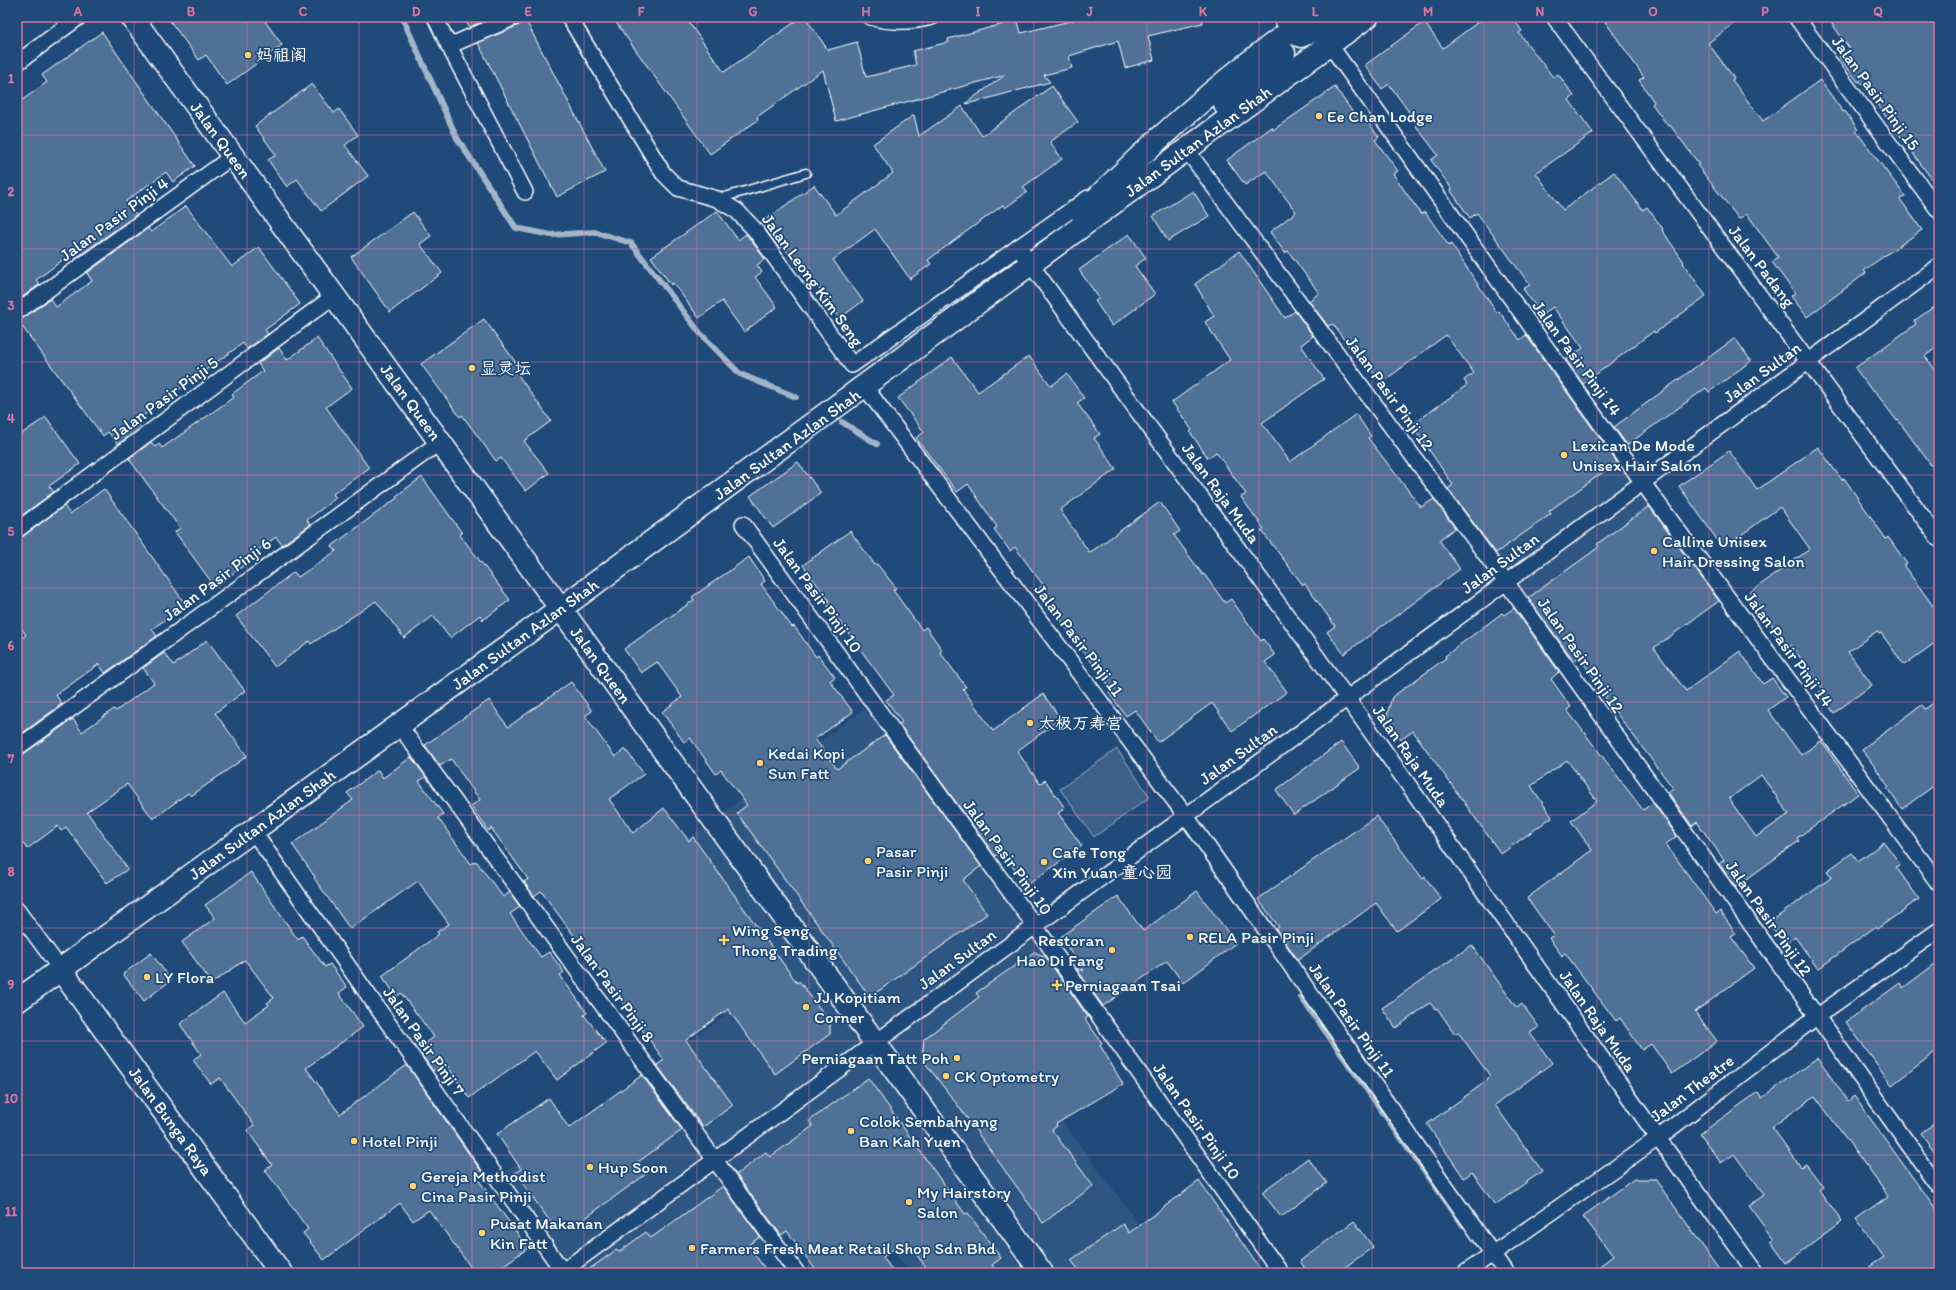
<svg xmlns="http://www.w3.org/2000/svg" width="1956" height="1290" font-family="Itim,'LXGW WenKai TC',sans-serif">
<style>
.built{fill:#2e5683}
.green{fill:#3c618b;stroke:#9eb0c5}
.lines{fill:none;stroke-linecap:round;stroke-linejoin:round}
.stream{stroke:#a3b5c8;stroke-width:6}
.building{fill:#507197;stroke:#fff;fill-rule:evenodd}
.service-casing{stroke:#fff;stroke-width:11}
.minor-casing{stroke:#fff;stroke-width:18}
.secondary-casing{stroke:#fff;stroke-width:25}
.primary-casing{stroke:#fff;stroke-width:25}
.service{stroke:#1f4a7a;stroke-width:8}
.minor{stroke:#1f4a7a;stroke-width:15}
.secondary{stroke:#1f4a7a;stroke-width:22}
.primary{stroke:#1f4a7a;stroke-width:22}
.grid{fill:none;stroke:#da749d;stroke-width:1;stroke-opacity:0.55}
.poi-dot{fill:#ffd166;stroke:#1f4a7a;stroke-width:1.5}
.labels{text-anchor:middle;dominant-baseline:central;stroke-width:3.5;stroke-linejoin:round;paint-order:stroke}
.poi-label{font-size:17px;fill:#fff;stroke:#1f4a7a;text-anchor:start}
.street-label{font-size:17px;fill:#fff;stroke:#1f4a7a}
.neatline{fill:none;stroke:#da749d;stroke-width:1.5}
.grid-label{font-size:13px;text-anchor:middle;font-weight:bold;fill:#da749d}
</style>
<rect width="100%" height="100%" fill="#1f4a7a"/>
<filter id="ink" filterUnits="userSpaceOnUse"><feTurbulence type="fractalNoise" baseFrequency=".025" numOctaves="2"/><feDisplacementMap in="SourceGraphic" scale="8" xChannelSelector="R" yChannelSelector="G"/><feConvolveMatrix kernelMatrix="1 2 1 2 8 2 1 2 1" color-interpolation-filters="sRGB"/></filter>
<g filter="url(#ink)">
<g class="built">
<path d="M1580,393L1703,567L1563,669L1439,491Z"/>
<path d="M871,704L1095,1010L1019,1064L1176,1273H909L849,1189L736,1273H565L497,1178L725,1016L626,884Z"/>
</g>
<path class="green" d="M1117,749L1150,797L1094,837L1060,789Z"/>
<g class="lines">
<g class="stream">
<path d="M402,17L457,138L516,228L551,235L595,232L631,243L700,333L740,374L796,397"/>
<path d="M842,422L877,444"/>
<path d="M1301,997L1463,1225"/>
</g>
</g>
<g class="building">
<path d="M167,17H262L282,45L227,85L206,55L199,60Z"/>
<path d="M464,17H493L469,27Z"/>
<path d="M524,17L605,172L557,197L478,43L519,25L522,22Z"/>
<path d="M612,17H685L724,72L802,17H805L828,50L857,42L866,77L916,65L913,51L949,42L948,39L1003,24L1001,17H1017L1021,33L1074,20V17H1202L1203,23L1148,36L1154,60L1125,68L1118,41L1069,56L1072,68L1044,75L1050,82L967,104L966,103L1005,75L836,121L823,70L757,117L758,120L710,154Z"/>
<path d="M1485,17H1512L1522,31L1519,33L1553,77L1558,74L1574,96L1569,100L1593,133L1536,173L1563,210L1614,172L1643,210L1647,207L1663,229L1662,230L1684,262L1683,263L1706,296L1655,333L1654,331L1583,384L1566,360L1583,348L1553,307L1542,315L1523,289L1530,285L1502,247L1477,213L1470,218L1451,191L1452,189L1431,160L1438,155L1416,126L1418,125L1389,84L1382,89L1365,65L1424,22L1443,48Z"/>
<path d="M1602,17H1743L1708,43L1734,78L1732,80L1763,121L1820,80L1843,112L1845,111L1858,130L1856,131L1905,196L1900,199L1922,230L1864,270L1866,273L1807,317L1791,296L1795,293L1772,262L1778,257L1747,214L1739,219L1697,165L1699,164L1670,125L1668,126L1652,104L1654,102L1639,80L1644,77Z"/>
<path d="M1827,17H1939V189L1860,81L1858,82L1839,57L1850,49Z"/>
<path d="M102,32L195,166L173,182L166,172L126,201L136,215L76,258L72,253L36,280L40,284L17,301V104L47,82L42,75Z"/>
<path d="M312,84L334,113L339,109L358,135L345,145L368,176L321,211L297,179L287,187L268,160L276,155L255,126Z"/>
<path d="M1052,86L1078,122L1050,142L1062,159L1023,187L1027,192L1005,208L1003,205L959,237L928,260L931,264L910,279L875,229L833,260L863,301L840,318L810,276L807,279L783,246L780,249L761,223L814,185L836,215L893,173L873,144L914,115L919,136L962,106L982,136Z"/>
<path d="M1335,87L1356,117L1361,113L1379,137L1375,140L1398,171L1393,174L1421,214L1425,212L1449,246L1451,244L1497,313L1499,311L1520,340L1526,335L1617,462L1549,511L1551,514L1496,553L1448,489L1453,485L1412,425L1467,385L1464,380L1474,373L1446,335L1381,383L1356,349L1352,351L1333,324L1328,326L1309,301L1319,293L1288,251L1285,253L1270,232L1296,212L1266,171L1245,185L1227,160L1272,127L1273,130Z"/>
<path d="M1193,191L1209,216L1168,241L1153,216Z"/>
<path d="M186,206L232,267L259,247L300,304L265,330L268,334L247,349L243,343L136,421L141,428L118,444L108,432L103,436L18,321L50,299L56,307L92,281L87,273L148,228L151,232Z"/>
<path d="M717,211L738,240L746,234L765,259L757,265L762,272L755,277L777,307L744,332L722,301L699,318L673,283L671,285L651,257Z"/>
<path d="M413,212L431,236L420,244L442,273L390,312L351,257Z"/>
<path d="M1129,234L1146,258L1135,266L1155,294L1112,326L1095,301L1099,298L1079,270Z"/>
<path d="M1239,251L1285,318L1295,311L1313,336L1301,345L1324,379L1262,423L1290,462L1356,414L1371,436L1368,438L1421,507L1434,499L1455,528L1439,540L1460,569L1344,654L1327,632L1335,626L1305,584L1303,585L1261,530L1264,529L1241,497L1246,494L1216,452L1208,458L1190,432L1192,430L1172,402L1230,360L1205,322L1214,316L1195,284Z"/>
<path d="M1939,303V346L1925,356L1939,375V476L1898,420L1897,421L1874,390L1872,391L1855,368L1916,324L1914,321Z"/>
<path d="M484,319L522,371L518,375L551,421L524,441L549,473L526,491L501,458L496,461L462,415L460,417L421,364Z"/>
<path d="M317,338L352,388L326,407L369,468L333,494L336,498L307,520L310,525L282,545L276,537L245,560L247,563L215,587L175,532L180,528L129,459L151,442L155,447L159,444L162,448L234,397L232,394L263,371L258,364L279,348L287,360Z"/>
<path d="M1735,338L1751,361L1709,392L1706,388L1627,445L1614,427Z"/>
<path d="M1029,356L1051,386L1067,374L1084,398L1077,403L1100,434L1094,438L1116,469L1060,510L1089,552L1092,551L1160,502L1180,531L1174,535L1203,575L1204,574L1225,603L1231,599L1261,641L1263,639L1275,655L1265,662L1287,692L1232,731L1212,703L1158,742L1135,710L1126,716L1109,693L1112,690L1038,589L1043,585L1015,547L1010,551L994,529L997,527L968,484L957,492L916,438L924,432L898,398L952,357L978,392Z"/>
<path d="M46,417L80,464L49,486L54,492L17,519V437Z"/>
<path d="M1818,447L1842,480L1844,478L1886,539L1888,537L1907,564L1904,566L1939,614V640L1904,665L1881,633L1879,634L1877,631L1848,652L1872,685L1834,713L1819,692L1823,689L1791,645L1786,649L1771,628L1773,626L1749,593L1810,549L1780,507L1723,548L1679,486L1729,451L1757,490Z"/>
<path d="M798,462L821,493L773,528L750,496Z"/>
<path d="M422,477L462,533L460,535L510,600L483,620L480,615L450,638L433,616L404,638L376,601L311,644L309,641L275,667L236,616L294,572L298,577L336,551L332,546L397,498L396,496Z"/>
<path d="M104,489L186,605L152,629L157,636L105,673L99,664L56,695L62,704L17,737V642L26,635L17,622V539L22,537L64,506L70,514Z"/>
<path d="M1649,506L1719,601L1654,648L1683,687L1686,691L1740,651L1763,684L1772,678L1786,697L1768,710L1801,755L1821,741L1858,794L1797,838L1799,841L1736,887L1719,864L1724,860L1697,822L1692,826L1668,792L1673,788L1605,698L1607,696L1579,657L1574,661L1528,598L1599,547L1597,544ZM1761,775L1789,814L1756,837L1729,799Z"/>
<path d="M850,531L875,565L877,564L896,588L893,590L922,630L926,627L942,650L940,652L966,687L963,689L993,731L1043,694L1061,719L1017,751L1040,784L1045,780L1065,808L1058,813L1082,846L1026,886L1003,853L999,856L997,854L995,856L899,724L902,722L886,700L894,695L826,603L829,601L803,565Z"/>
<path d="M749,557L765,581L761,584L792,627L794,626L816,657L818,655L835,677L830,681L853,712L815,739L837,769L885,735L981,866L963,880L987,914L870,997L737,813L747,805L721,770L716,774L690,738L684,742L662,712L682,697L657,662L641,673L624,649L694,600L692,597Z"/>
<path d="M1514,608L1559,672L1551,679L1571,707L1567,710L1643,810L1653,803L1677,836L1666,844L1716,914L1720,911L1736,934L1731,937L1754,968L1695,1012L1717,1041L1672,1074L1651,1044L1642,1050L1620,1018L1616,1021L1565,953L1562,956L1549,938L1554,935L1527,898L1592,850L1571,821L1597,801L1567,760L1531,786L1552,817L1501,854L1413,731L1401,740L1386,719L1392,697L1446,658L1445,656L1502,613L1504,615Z"/>
<path d="M207,640L245,691L215,713L247,756L191,796L188,793L153,819L127,784L87,812L128,869L107,883L66,827L61,831L58,826L27,849L17,835V757L22,755L73,719L82,732L114,709L116,711L154,683L143,668L164,653L174,665Z"/>
<path d="M571,682L592,711L585,716L615,757L625,749L644,774L609,799L633,833L664,808L689,841L693,837L797,983L799,981L830,1022V1034L775,1074L728,1009L686,1040L733,1105L703,1127L657,1065L664,1060L597,967L541,891L534,896L524,882L528,879L491,828L489,831L471,806L480,800L451,759L440,766L425,745L489,700L508,727Z"/>
<path d="M1939,699V782L1902,809L1887,788L1889,787L1862,749L1922,705L1925,709Z"/>
<path d="M1341,742L1360,768L1294,815L1276,790Z"/>
<path d="M411,757L426,777L419,781L443,814L438,818L471,864L476,861L503,897L510,892L520,907L510,914L541,957L549,952L564,972L560,975L587,1013L584,1015L606,1043L557,1080L535,1051L469,1098L445,1062L433,1071L421,1054L427,1050L423,1045L434,1037L401,993L397,997L382,976L439,934L437,932L449,924L418,881L350,929L314,878L315,877L292,844L353,800L347,793L378,770L383,778Z"/>
<path d="M1376,816L1423,879L1425,877L1441,899L1397,931L1376,903L1298,960L1276,929L1279,927L1258,899Z"/>
<path d="M1884,842L1900,864L1896,867L1919,899L1877,929L1875,927L1818,969L1795,937L1784,945L1769,923L1832,877L1827,871L1852,853L1858,861Z"/>
<path d="M251,872L298,940L302,936L325,967L330,964L347,987L339,993L363,1027L306,1068L340,1114L407,1065L481,1171L475,1175L528,1248L493,1273H475L429,1210L413,1221L400,1203L324,1260L303,1233L308,1229L265,1170L272,1165L247,1130L254,1125L220,1078L211,1084L193,1060L201,1054L180,1024L223,993L245,1022L269,1005L267,1003L274,998L245,960L212,983L182,942L215,918L205,905Z"/>
<path d="M1197,891L1236,943L1183,983L1167,961L1103,1006L1076,968L1084,971L1060,937L1118,896L1143,931Z"/>
<path d="M1472,945L1517,1008L1522,1004L1539,1027L1530,1033L1552,1063L1495,1105L1542,1171L1495,1205L1472,1172L1464,1178L1427,1124L1488,1080L1487,1079L1490,1076L1458,1032L1455,1034L1437,1008L1435,1009L1430,1003L1396,1028L1382,1008Z"/>
<path d="M1034,952L1046,957L1088,1017L1085,1019L1102,1043L1100,1045L1123,1084L1056,1124L1057,1126L1052,1130L1093,1186L1043,1223L956,1103L922,1059L924,1039L979,997L976,993Z"/>
<path d="M151,953L171,980L144,1001L123,974Z"/>
<path d="M1939,961V1049L1892,1085L1846,1022L1900,983L1903,988Z"/>
<path d="M1817,1058L1848,1101L1854,1096L1939,1214V1273H1861L1884,1257L1856,1219L1888,1196L1815,1096L1772,1127L1801,1167L1806,1164L1823,1187L1819,1190L1842,1222L1786,1263L1770,1241L1773,1239L1749,1206L1764,1195L1734,1154L1721,1163L1700,1134L1758,1092L1762,1098Z"/>
<path d="M642,1075L682,1130L638,1162L646,1174L573,1227L552,1224L515,1173L521,1169L497,1134L549,1098L569,1128Z"/>
<path d="M868,1078L965,1214L968,1213L1001,1258L992,1265L998,1273H930L906,1240L883,1257L894,1273H818L787,1231L781,1235L737,1176V1174L766,1152L770,1157L813,1126L809,1121Z"/>
<path d="M1939,1120V1157L1921,1133Z"/>
<path d="M1308,1158L1327,1183L1281,1217L1262,1192Z"/>
<path d="M1634,1179H1655L1722,1273H1590L1613,1256L1583,1216Z"/>
<path d="M1199,1181L1263,1273H1081L1071,1260L1123,1224L1129,1233Z"/>
<path d="M723,1186L760,1237L748,1245L768,1273H584L616,1250L619,1252L646,1232L651,1238Z"/>
<path d="M1354,1221L1373,1247L1337,1273H1308L1300,1261Z"/>
</g>
<g class="lines">
<defs>
<path id="service" d="M718,199L806,173"/>
<g id="minor">
<path d="M435,17L449,46L515,17"/>
<path d="M569,17L663,173L678,188L717,199L737,211L755,230L852,365L1088,198"/>
<path d="M870,17C890,23 912,22 932,17"/>
<path d="M1281,17L1289,32"/>
<path d="M1554,17L1939,539"/>
<path d="M1796,17L1939,211"/>
<path d="M1330,45L1643,483L1939,884"/>
<path d="M449,46L525,192"/>
<path d="M17,63L79,17"/>
<path d="M1186,149L1506,582L1939,1187"/>
<path d="M1018,247L1347,698L1658,1138L1756,1273"/>
<path d="M17,312L233,156"/>
<path d="M865,387L1186,816L1506,1273"/>
<path d="M743,524L1035,926L1281,1273"/>
<path d="M17,530L334,296"/>
<path d="M399,725L797,1273"/>
<path d="M17,748L440,442"/>
<path d="M253,831L564,1273"/>
<path d="M17,910L61,970"/>
<path d="M560,1273L1939,266"/>
<path d="M1465,1273L1658,1138L1816,1017L1939,930"/>
</g>
<g id="secondary">
<path d="M132,17L1042,1273"/>
<path d="M61,970L281,1273"/>
</g>
<g id="primary">
<path d="M1296,34L1301,36L1317,29L1335,17"/>
<path d="M1225,105L1284,53"/>
<path d="M1082,213C1152,142 1228,74 1310,17"/>
<path d="M17,1001L560,609L1367,17"/>
</g>
</defs>
<use href="#service" class="service-casing"/>
<use href="#minor" class="minor-casing"/>
<use href="#secondary" class="secondary-casing"/>
<use href="#primary" class="primary-casing"/>
<use href="#service" class="service"/>
<use href="#minor" class="minor"/>
<use href="#secondary" class="secondary"/>
<use href="#primary" class="primary"/>
</g>
</g>
<path class="grid" d="M134,17V1273M247,17V1273M359,17V1273M472,17V1273M584,17V1273M697,17V1273M809,17V1273M922,17V1273M1034,17V1273M1147,17V1273M1259,17V1273M1372,17V1273M1484,17V1273M1597,17V1273M1709,17V1273M1822,17V1273M17,135H1939M17,249H1939M17,362H1939M17,475H1939M17,588H1939M17,702H1939M17,815H1939M17,928H1939M17,1041H1939M17,1155H1939"/>
<g class="poi-dot">
<circle cx="248" cy="55" r="4"/>
<circle cx="1319" cy="116" r="4"/>
<circle cx="472" cy="368" r="4"/>
<circle cx="1564" cy="455" r="4"/>
<circle cx="1654" cy="551" r="4"/>
<circle cx="1030" cy="723" r="4"/>
<circle cx="760" cy="763" r="4"/>
<circle cx="868" cy="861" r="4"/>
<circle cx="1044" cy="862" r="4"/>
<circle cx="1190" cy="937" r="4"/>
<path d="M722 934h4v4h4v4h-4v4h-4v-4h-4v-4h4z"/>
<circle cx="1112" cy="950" r="4"/>
<circle cx="147" cy="977" r="4"/>
<path d="M1055 979h4v4h4v4h-4v4h-4v-4h-4v-4h4z"/>
<circle cx="806" cy="1007" r="4"/>
<circle cx="957" cy="1058" r="4"/>
<circle cx="946" cy="1076" r="4"/>
<circle cx="851" cy="1131" r="4"/>
<circle cx="354" cy="1141" r="4"/>
<circle cx="590" cy="1167" r="4"/>
<circle cx="413" cy="1186" r="4"/>
<circle cx="909" cy="1202" r="4"/>
<circle cx="482" cy="1233" r="4"/>
<circle cx="692" cy="1248" r="4"/>
</g>
<g class="labels">
<g class="poi-label">
<text x="256" y="55">妈祖阁</text>
<text x="1327" y="116">Ee Chan Lodge</text>
<text x="480" y="368">显灵坛</text>
<text x="1572" y="445">Lexican De Mode<tspan x="1572" dy="20">Unisex Hair Salon</tspan></text>
<text x="1662" y="541">Calline Unisex<tspan x="1662" dy="20">Hair Dressing Salon</tspan></text>
<text x="1038" y="723">太极万寿宫</text>
<text x="768" y="753">Kedai Kopi<tspan x="768" dy="20">Sun Fatt</tspan></text>
<text x="876" y="851">Pasar<tspan x="876" dy="20">Pasir Pinji</tspan></text>
<text x="1052" y="852">Cafe Tong<tspan x="1052" dy="20">Xin Yuan 童心园</tspan></text>
<text x="732" y="930">Wing Seng<tspan x="732" dy="20">Thong Trading</tspan></text>
<text x="1198" y="937">RELA Pasir Pinji</text>
<text x="1104" y="940" text-anchor="end">Restoran<tspan x="1104" dy="20">Hao Di Fang</tspan></text>
<text x="155" y="977">LY Flora</text>
<text x="1065" y="985">Perniagaan Tsai</text>
<text x="814" y="997">JJ Kopitiam<tspan x="814" dy="20">Corner</tspan></text>
<text x="949" y="1058" text-anchor="end">Perniagaan Tatt Poh</text>
<text x="954" y="1076">CK Optometry</text>
<text x="859" y="1121">Colok Sembahyang<tspan x="859" dy="20">Ban Kah Yuen</tspan></text>
<text x="362" y="1141">Hotel Pinji</text>
<text x="598" y="1167">Hup Soon</text>
<text x="421" y="1176">Gereja Methodist<tspan x="421" dy="20">Cina Pasir Pinji</tspan></text>
<text x="917" y="1192">My Hairstory<tspan x="917" dy="20">Salon</tspan></text>
<text x="490" y="1223">Pusat Makanan<tspan x="490" dy="20">Kin Fatt</tspan></text>
<text x="700" y="1248">Farmers Fresh Meat Retail Shop Sdn Bhd</text>
</g>
<g class="street-label">
<text transform="translate(1876 93) rotate(54)">Jalan Pasir Pinji 15</text>
<text transform="translate(221 140) rotate(54)">Jalan Queen</text>
<text transform="translate(1198 141) rotate(-36)">Jalan Sultan Azlan Shah</text>
<text transform="translate(114 219) rotate(-36)">Jalan Pasir Pinji 4</text>
<text transform="translate(1762 266) rotate(53)">Jalan Padang</text>
<text transform="translate(813 280) rotate(54)">Jalan Leong Kim Seng</text>
<text transform="translate(1577 358) rotate(54)">Jalan Pasir Pinji 14</text>
<text transform="translate(1762 372) rotate(-36)">Jalan Sultan</text>
<text transform="translate(1390 393) rotate(54)">Jalan Pasir Pinji 12</text>
<text transform="translate(164 398) rotate(-36)">Jalan Pasir Pinji 5</text>
<text transform="translate(411 402) rotate(54)">Jalan Queen</text>
<text transform="translate(787 444) rotate(-36)">Jalan Sultan Azlan Shah</text>
<text transform="translate(1221 493) rotate(54)">Jalan Raja Muda</text>
<text transform="translate(1500 563) rotate(-36)">Jalan Sultan</text>
<text transform="translate(217 579) rotate(-36)">Jalan Pasir Pinji 6</text>
<text transform="translate(818 595) rotate(54)">Jalan Pasir Pinji 10</text>
<text transform="translate(525 634) rotate(-36)">Jalan Sultan Azlan Shah</text>
<text transform="translate(1079 640) rotate(53)">Jalan Pasir Pinji 11</text>
<text transform="translate(1789 649) rotate(54)">Jalan Pasir Pinji 14</text>
<text transform="translate(1581 655) rotate(55)">Jalan Pasir Pinji 12</text>
<text transform="translate(601 665) rotate(54)">Jalan Queen</text>
<text transform="translate(1238 754) rotate(-36)">Jalan Sultan</text>
<text transform="translate(1411 756) rotate(55)">Jalan Raja Muda</text>
<text transform="translate(262 824) rotate(-36)">Jalan Sultan Azlan Shah</text>
<text transform="translate(1008 857) rotate(54)">Jalan Pasir Pinji 10</text>
<text transform="translate(1769 918) rotate(55)">Jalan Pasir Pinji 12</text>
<text transform="translate(957 959) rotate(-36)">Jalan Sultan</text>
<text transform="translate(613 988) rotate(54)">Jalan Pasir Pinji 8</text>
<text transform="translate(1352 1020) rotate(55)">Jalan Pasir Pinji 11</text>
<text transform="translate(1598 1021) rotate(55)">Jalan Raja Muda</text>
<text transform="translate(424 1041) rotate(55)">Jalan Pasir Pinji 7</text>
<text transform="translate(1692 1088) rotate(-37)">Jalan Theatre</text>
<text transform="translate(171 1121) rotate(54)">Jalan Bunga Raya</text>
<text transform="translate(1197 1121) rotate(55)">Jalan Pasir Pinji 10</text>
</g>
</g>
<rect width="1956" height="1290" fill="none" stroke="#1f4a7a" stroke-width="44"/>
<rect x="22" y="22" width="1912" height="1246" class="neatline"/>
<g class="grid-label">
<text x="78" y="16">A</text>
<text x="191" y="16">B</text>
<text x="303" y="16">C</text>
<text x="416" y="16">D</text>
<text x="528" y="16">E</text>
<text x="641" y="16">F</text>
<text x="753" y="16">G</text>
<text x="866" y="16">H</text>
<text x="978" y="16">I</text>
<text x="1090" y="16">J</text>
<text x="1203" y="16">K</text>
<text x="1315" y="16">L</text>
<text x="1428" y="16">M</text>
<text x="1540" y="16">N</text>
<text x="1653" y="16">O</text>
<text x="1765" y="16">P</text>
<text x="1878" y="16">Q</text>
<text x="11" y="83">1</text>
<text x="11" y="196">2</text>
<text x="11" y="310">3</text>
<text x="11" y="423">4</text>
<text x="11" y="536">5</text>
<text x="11" y="650">6</text>
<text x="11" y="763">7</text>
<text x="11" y="876">8</text>
<text x="11" y="989">9</text>
<text x="11" y="1103">10</text>
<text x="11" y="1216">11</text>
</g>
</svg>
